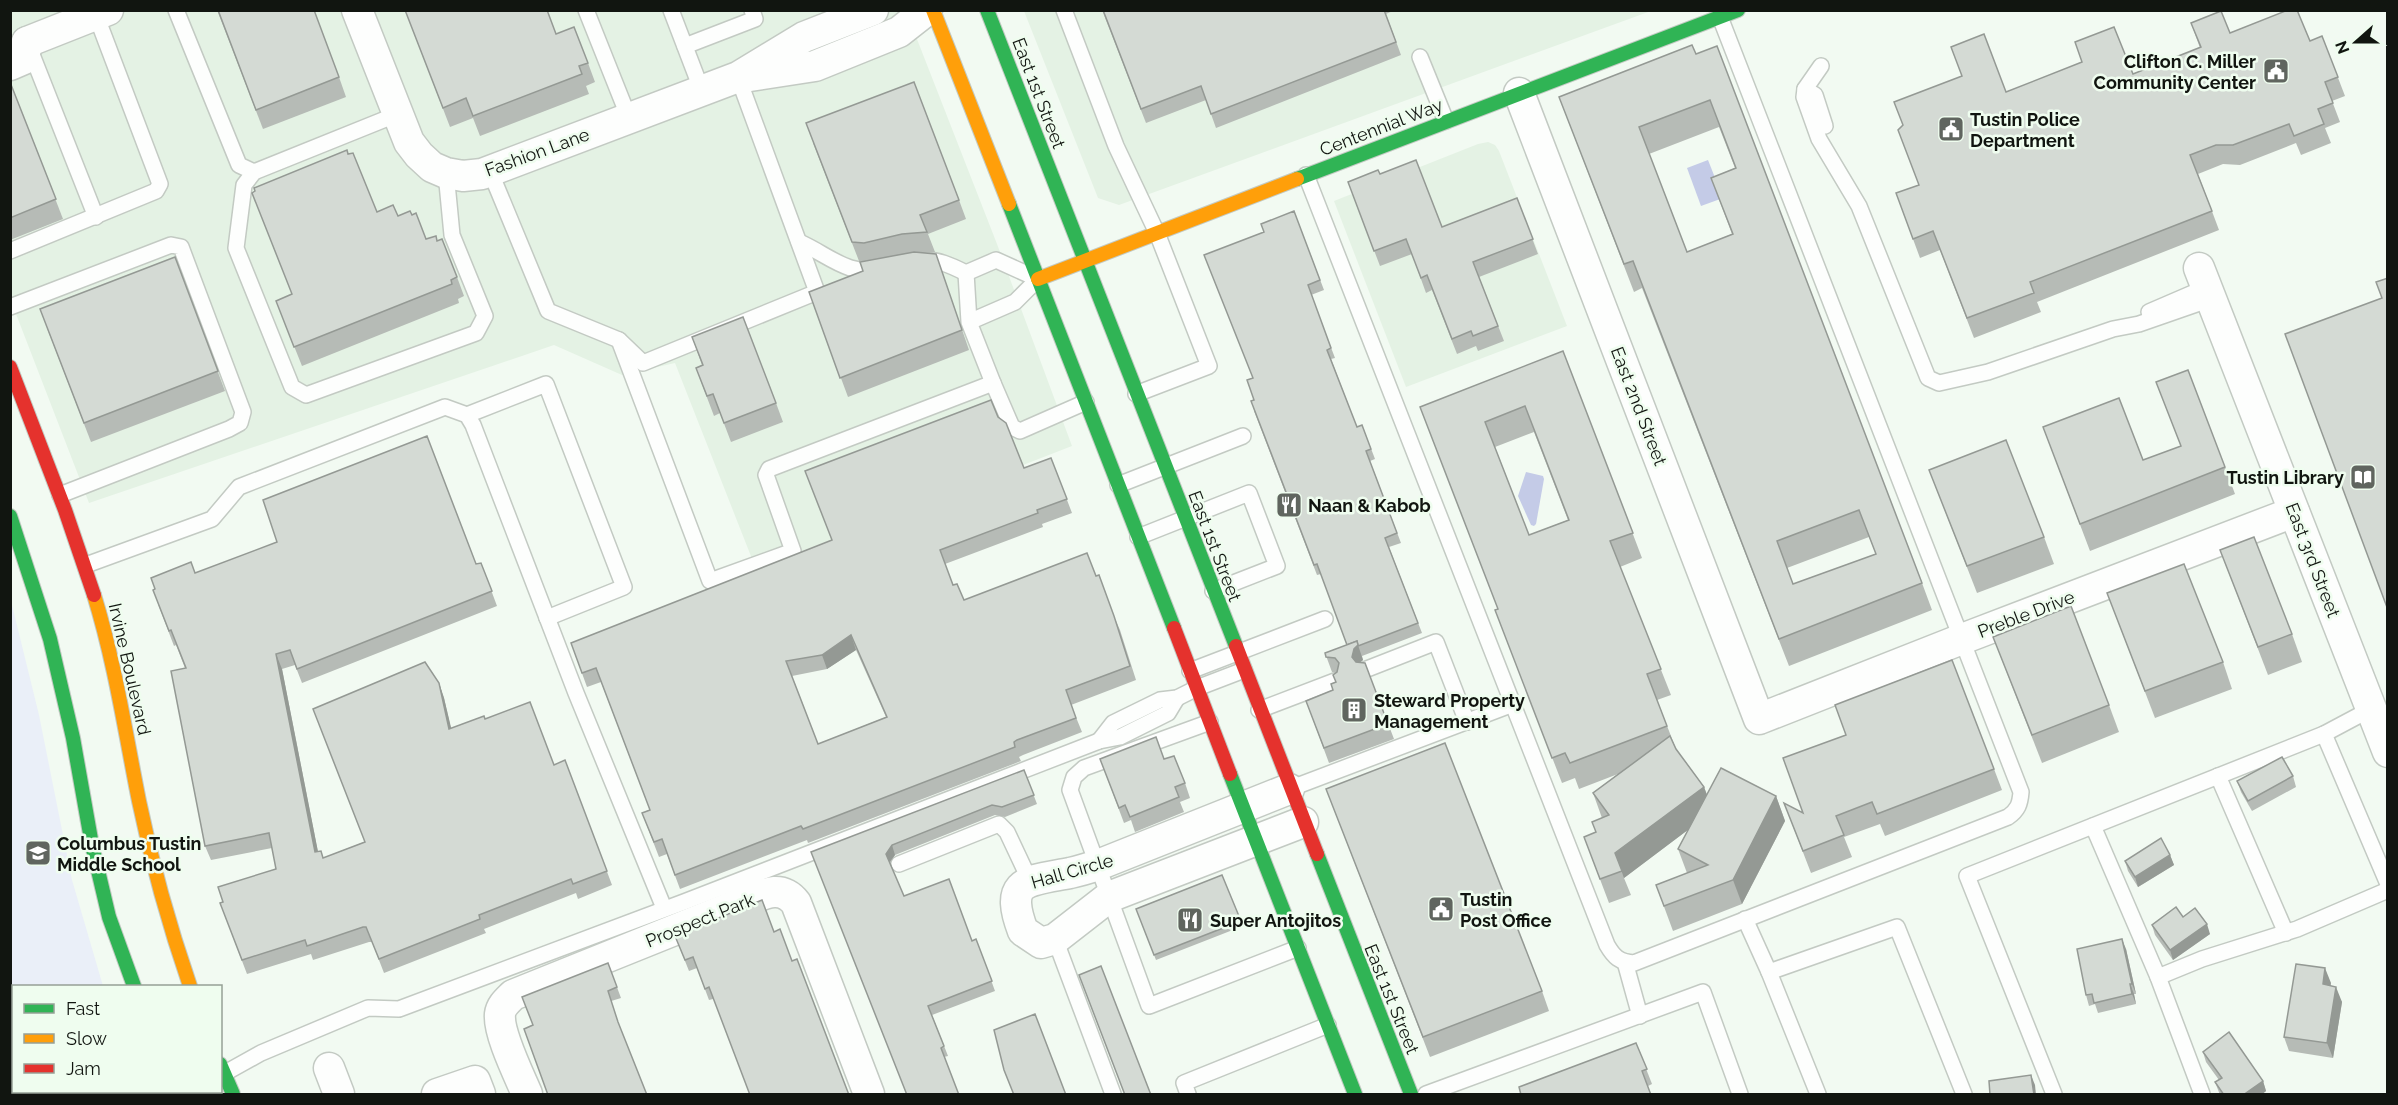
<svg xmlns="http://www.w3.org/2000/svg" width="2398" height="1105" font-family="Raleway,sans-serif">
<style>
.built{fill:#e4f2e4}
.green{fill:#eaeff8}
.water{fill:#c4cbe7}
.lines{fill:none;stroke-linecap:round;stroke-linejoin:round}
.lane-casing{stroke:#c3cac3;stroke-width:18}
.street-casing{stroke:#c3cac3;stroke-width:33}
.fast-casing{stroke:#c3cac3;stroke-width:16}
.slow-casing{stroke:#c3cac3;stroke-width:16}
.jam-casing{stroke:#c3cac3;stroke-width:16}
.lane{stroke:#fdfefd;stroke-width:15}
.street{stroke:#fdfefd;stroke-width:30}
.fast{stroke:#30b455;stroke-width:14}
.slow{stroke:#ff9f0a;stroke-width:14}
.jam{stroke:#e5322d;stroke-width:14}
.wall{fill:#b6bbb6;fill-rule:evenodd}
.shaded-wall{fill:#949994}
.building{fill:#d4dad4;stroke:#949994;stroke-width:1.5;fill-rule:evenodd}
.labels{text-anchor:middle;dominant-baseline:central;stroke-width:5;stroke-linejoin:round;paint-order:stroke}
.poi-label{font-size:18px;font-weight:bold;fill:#111510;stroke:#effdef;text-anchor:start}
.street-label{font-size:18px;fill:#111510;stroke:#effdef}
</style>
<rect width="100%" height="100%" fill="#f2faf2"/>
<g class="built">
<path d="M11,11H906L997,244L1072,446L756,569L675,363L622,375L554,345L89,503L11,301Z"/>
<path d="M1024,11H1651L1119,205L1098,198Z"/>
<path d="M1488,142L1495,145L1499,151L1567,326L1406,387L1334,201L1478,144Z"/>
</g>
<path class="green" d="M11,601L39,715L72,880L103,986H14V1092H142L143,1094H11Z"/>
<g class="water">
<path d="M1708,160L1723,198L1701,206L1687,168Z"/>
<path d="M1526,472L1543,476L1544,479L1536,524L1534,526L1531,525L1518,496Z"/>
</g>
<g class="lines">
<defs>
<g id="lane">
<path d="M176,10L239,165L254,172"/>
<path d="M586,10L629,118"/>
<path d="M671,10L702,91"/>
<path d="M1064,10L1116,146L1157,233L1209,366L1136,394"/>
<path d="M685,46L755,19L752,10"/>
<path d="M29,47L96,217"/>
<path d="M1420,57L1446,121"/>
<path d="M1821,66L1805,89L1804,97L1819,139L1859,206L1928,378L1939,383L1988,372L2113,329L2139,324L2211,299"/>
<path d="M1805,89L1815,95L1825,126"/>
<path d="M398,114L254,172L244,185L236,248L292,387L306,395L476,333L485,316L452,235L446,173"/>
<path d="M490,171L548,311L619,340L643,363L817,292L738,77"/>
<path d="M1306,175L1607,945C1614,957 1619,962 1634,963L2008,817C2018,810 2020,804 2021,792L1720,17"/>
<path d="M799,242C829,255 848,277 882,269"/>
<path d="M10,251L156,191L160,184L96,15"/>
<path d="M920,261C936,258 952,266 966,273"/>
<path d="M10,307L171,245L181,247L243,412L240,423L229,429L60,495"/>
<path d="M2149,312L2207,287"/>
<path d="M619,340L710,581L793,551L766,475L769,469L993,383L969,322L966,273L996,260L1038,279L1015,302L969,322"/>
<path d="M993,383L1012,427L1020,431L1086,402"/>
<path d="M467,415L546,384L624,587L547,618"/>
<path d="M1118,485L1243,436"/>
<path d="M1138,537L1249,493L1277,566L1213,591"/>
<path d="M86,565L212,519L239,487L445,407L467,415L473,425L576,693L664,908"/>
<path d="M1367,669L1436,642L1467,722"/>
<path d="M1190,671L1325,619"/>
<path d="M1259,710L1335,681"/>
<path d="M1210,722L1084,768L1074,777L1070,790L1149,1006L1298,948"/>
<path d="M2324,734L2371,709"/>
<path d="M1099,741L1113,723L1160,700L1177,698L1197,688L1244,670"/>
<path d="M2218,776L2286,933"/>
<path d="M1289,789L1513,704"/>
<path d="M2093,826L2158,977"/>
<path d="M899,864L999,824L1007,832L1030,881"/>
<path d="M1745,919L1769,972L1897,927L1964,1094"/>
<path d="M1055,939L1113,1094"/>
<path d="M1625,962L1640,1016"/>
<path d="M1769,972L1818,1094"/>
<path d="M225,1073L261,1053L368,1008L399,1009L684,902L1099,741L1120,737L1168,713L1177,698"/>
<path d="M1188,1094L1184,1083L1328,1025"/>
<path d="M1426,1094L1703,992L1740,1094"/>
<path d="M2054,1094L1967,876L2324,734L2388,884"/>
<path d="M2202,1094L2158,977L2202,959L2297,929L2388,890"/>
</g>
<g id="street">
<path d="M357,10L409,142L419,155L432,167L446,173L463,176L482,174L738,77L804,37L873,10"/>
<path d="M27,42L108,10"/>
<path d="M10,65L24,59L27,42"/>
<path d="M750,76L815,66L899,32L927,10"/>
<path d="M1519,93L1759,719L1962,639L2294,512"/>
<path d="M2199,268L2388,752"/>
<path d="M1289,789L1098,865C1089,868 1079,871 1070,873C1028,881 1003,879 1023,931L1041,943L1055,939L1109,897L1303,822"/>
<path d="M329,1068L339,1094"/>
<path d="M437,1094L475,1081L480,1094"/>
<path d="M527,1094C519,1075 498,1033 500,1014C501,1006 507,1001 513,995L739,904C760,896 780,882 796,903L869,1094"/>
</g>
<g id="fast">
<path d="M987,10L1236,646"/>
<path d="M1297,179L1738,10"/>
<path d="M1009,204L1174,628"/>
<path d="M10,516L50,639L73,738L92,845L109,917L134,986"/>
<path d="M1230,774L1355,1094"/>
<path d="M1317,854L1411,1094"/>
<path d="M220,1064L233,1094"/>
<path d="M173,1092L174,1094"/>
</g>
<g id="slow">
<path d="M933,10L1009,204"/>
<path d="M1038,279L1297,179"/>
<path d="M94,595C115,663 125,731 139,801C152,864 169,925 190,986"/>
</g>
<g id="jam">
<path d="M10,367L65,510L94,595"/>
<path d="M1174,628L1230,774"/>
<path d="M1236,646L1317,854"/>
</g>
</defs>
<use href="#lane" class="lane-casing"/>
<use href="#street" class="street-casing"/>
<use href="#fast" class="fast-casing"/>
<use href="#slow" class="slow-casing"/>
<use href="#jam" class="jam-casing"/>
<use href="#lane" class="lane"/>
<use href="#street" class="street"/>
<use href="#fast" class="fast"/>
<use href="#slow" class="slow"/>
<use href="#jam" class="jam"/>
</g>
<g class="wall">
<path d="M217,10L339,77L346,97L263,129Z"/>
<path d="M405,10L556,34L588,63L595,82L586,86L589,94L480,136L473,118L450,127Z"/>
<path d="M1102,10H1395L1386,14L1401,55L1216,128L1206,100L1146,123Z"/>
<path d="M2191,23L2230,33L2310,41L2322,36L2345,96L2332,101L2340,122L2325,128L2331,143L2301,155L2296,143L2240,165L2223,164L2198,174L2219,230L2037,302L2041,312L1974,338L1940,250L1920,258L1896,193L1919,185L2006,92L2133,74L2200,48Z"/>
<path d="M1692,45L1922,583L1932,610L1789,666L1642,288L1634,292L1559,97ZM1719,127L1735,168L1711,178L1732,234L1687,252L1649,154ZM1869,537L1876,554L1793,584L1787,568Z"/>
<path d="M10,82L63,219L10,240Z"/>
<path d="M813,143L959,200L966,219L928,234L935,252L921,253L936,254L969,350L848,397L809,292L863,271L864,262L859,261Z"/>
<path d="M1380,174L1442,227L1517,198L1538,254L1479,277L1504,341L1478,351L1476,346L1457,354L1432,290L1426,293L1412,254L1380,266L1348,182Z"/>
<path d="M252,193L377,212L398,216L412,215L426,239L437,241L457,277L464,296L458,299L459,303L302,366L276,301L292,294Z"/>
<path d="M1294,211L1324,290L1311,295L1335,358L1331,359L1357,427L1362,425L1375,459L1370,461L1401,543L1389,547L1422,633L1362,656L1363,660L1360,663H1365L1394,739L1329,763L1306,701L1333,690L1336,682V673L1332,672L1325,653L1347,645L1321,574L1317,575L1254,411L1253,378Z"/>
<path d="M175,257L225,391L91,442L47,328Z"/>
<path d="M692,337L776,403L783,422L731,442L720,413L714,416L703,387L696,368L702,365Z"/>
<path d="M1563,351L1642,558L1620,567L1671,695L1657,700L1676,749L1704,787L1707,795L1776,796L1785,821L1742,904L1673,931L1656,885L1687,873L1678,849L1689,829L1624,878L1631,895L1609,903L1584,837L1596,832L1602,818L1593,793L1618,774L1579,789L1575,778L1562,783L1505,636L1495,610L1498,609L1420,407ZM1534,432L1568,520L1529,535L1495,447Z"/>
<path d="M2156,382L2225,467L2235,494L2090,551L2043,427L2143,460L2181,446Z"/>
<path d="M998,417L1024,468L1051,458L1072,513L1042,524L1043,527L945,564L953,585L964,600L1096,576L1120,630L1136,680L1071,705L1082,732L1023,755L1019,757L1021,761L808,843L807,840L680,889L667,854L659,857L642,813L650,810L601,682L587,687L571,643L831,541ZM856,650L886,717L818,744L792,676L827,669Z"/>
<path d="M1929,470L2044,537L2054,564L1977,593Z"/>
<path d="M2220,550L2292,634L2302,662L2268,675Z"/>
<path d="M481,563L497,606L302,683L295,665L282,669L318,852L323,858L364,842L439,683L444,698L451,729L485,719L554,765L565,760L612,885L578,899L576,893L484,929L486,933L384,973L372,942H369L313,960L311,954L247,974L220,903L223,902L276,869L272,848L211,860L205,846L185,668L176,645L174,646L158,604L195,573L476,564Z"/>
<path d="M2107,593L2223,662L2232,689L2155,718Z"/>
<path d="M1993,637L2109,705L2119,732L2042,763Z"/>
<path d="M1100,759H1164L1185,783L1190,798L1180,802L1184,812L1135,832L1131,820L1124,823Z"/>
<path d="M1994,769L2002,790L1885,836L1880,824L1844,837L1852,857L1811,873L1784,803L1803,813Z"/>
<path d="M1024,770L1037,804L1005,817L995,815L895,855L890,863L904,896L972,941L976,939L995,991L932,1015L948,1056L944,1057L811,852Z"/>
<path d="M2293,776L2296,787L2252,811L2241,792L2237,781Z"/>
<path d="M1326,789L1542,991L1549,1011L1430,1057Z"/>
<path d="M2170,855L2174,865L2138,887L2128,871L2125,861Z"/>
<path d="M1222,875L1243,926L1156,960L1136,909Z"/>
<path d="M762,900L713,999L709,1000L697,968L689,971L675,936Z"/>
<path d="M2183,917L2210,934L2173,960L2155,935L2152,925Z"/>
<path d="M2126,949L2136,994H2134L2136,1004L2098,1013L2095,1004L2089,1006L2086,995Z"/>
<path d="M608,963L621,998L533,1025Z"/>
<path d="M2331,983L2330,986L2342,1002L2333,1058L2289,1051L2284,1037Z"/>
<path d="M1636,1043L1652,1084L1648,1086L1521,1095Z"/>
<path d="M2203,1052L2263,1081L2266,1091L2261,1095H2220L2215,1082L2219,1080L2206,1062Z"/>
</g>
<g class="shaded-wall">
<path d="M851,635L856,650L827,669L822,655Z"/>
<path d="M1358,645L1363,660L1359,663L1358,672L1352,657L1354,649Z"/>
<path d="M276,654L282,669L321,867L315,852Z"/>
<path d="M439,683L444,698L455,744L449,729Z"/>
<path d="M1704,787L1713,811L1624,878L1615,853Z"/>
<path d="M1776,796L1785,821L1742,904L1733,880Z"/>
<path d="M892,845L895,855L889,863L886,854Z"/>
<path d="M2170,855L2174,865L2138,887L2135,877Z"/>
<path d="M2207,924L2210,934L2173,960L2170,950Z"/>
<path d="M2122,939L2126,949L2136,994L2132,984Z"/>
<path d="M2325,968L2331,983L2328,999L2323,984Z"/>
<path d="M2130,984L2134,994L2136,1004L2132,994Z"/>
<path d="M2336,987L2342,1002L2333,1058L2327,1043Z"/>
<path d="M2031,1075L2035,1085L2036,1095H2034Z"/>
<path d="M2263,1081L2266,1091L2261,1095H2243Z"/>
</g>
<g class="building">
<path d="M218,10H314L339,77L256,110Z"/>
<path d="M405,10H547L556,34L574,27L588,63L579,66L582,74L473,116L466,98L443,108Z"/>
<path d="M1103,10H1384L1396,42L1211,114L1201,86L1141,109Z"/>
<path d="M2288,10H2297L2310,41L2322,36L2338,77L2325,82L2333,103L2318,109L2324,124L2294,136L2289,124L2233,145H2216L2190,155L2212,211L2030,282L2034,293L1967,318L1933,231L1913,239L1896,193L1919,185L1898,130L1903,125L1894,102L1962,76L1951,47L1984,34L2006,92L2082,62L2075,42L2114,27L2133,74L2201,47L2191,23L2221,11L2230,33Z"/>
<path d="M1692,45L1696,54L1717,46L1922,583L1779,639L1633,261L1624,264L1559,97ZM1710,100L1736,168L1711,178L1733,234L1687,252L1639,127ZM1859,510L1876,554L1793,584L1777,541Z"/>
<path d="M10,82L56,199L10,218Z"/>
<path d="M914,82L959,200L920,215L927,232L902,234L864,243L852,242L806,123Z"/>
<path d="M347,150L348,154L353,153L377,212L393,205L398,216L410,211L412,215L416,213L426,239L436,236L437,241L442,239L457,277L451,280L452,284L294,347L276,301L292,294L252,193L255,191L254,188Z"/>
<path d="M1416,160L1442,227L1517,198L1533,239L1473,262L1498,326L1473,336L1471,331L1452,339L1427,275L1421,278L1406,239L1374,251L1348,182L1378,170L1380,174Z"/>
<path d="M1294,211L1320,280L1308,285L1331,348L1327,350L1357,427L1362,425L1371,449L1366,451L1397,533L1385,538L1418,623L1358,646L1357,641L1347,645L1317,564L1314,565L1251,401L1254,400L1247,380L1253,378L1204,255L1264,232L1261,224Z"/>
<path d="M914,252L936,254L962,330L840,378L809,292L863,271L860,262Z"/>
<path d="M175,257L218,371L84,423L40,309Z"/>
<path d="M2388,278V610L2285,334L2382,298L2376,282Z"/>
<path d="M743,317L776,403L724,423L713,394L707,396L696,368L703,365L692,337Z"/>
<path d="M1563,351L1633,533L1610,541L1661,669L1647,674L1667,726L1570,763L1565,753L1552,758L1495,610L1498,609L1420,407ZM1525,406L1569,520L1529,535L1485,422Z"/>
<path d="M2188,370L2225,467L2080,524L2043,427L2119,398L2143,460L2181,446L2156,382Z"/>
<path d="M991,400L998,417L1006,423L1024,468L1051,458L1067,499L1037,510L1038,513L940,550L953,585L957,584L964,600L1087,553L1096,576L1099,575L1114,616L1130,666L1066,690L1076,718L1017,740L1014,742L1015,747L803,829L801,826L675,875L662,839L654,842L642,813L650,810L596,668L582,673L571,643L832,540L805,471ZM851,635L887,717L818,744L786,661L822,655Z"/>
<path d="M427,436L476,564L481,563L492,591L297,669L290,650L276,654L315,852L321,851L323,858L365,842L313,709L425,662L439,683L449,729L484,716L485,719L530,702L554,765L565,760L607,871L573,884L571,879L479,915L480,919L379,959L366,927H363L307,946L305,940L242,960L220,903L223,902L218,887L276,869L269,833L205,846L171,671L186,668L171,630L169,631L153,590L155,589L151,578L191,562L195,573L277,542L263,500Z"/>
<path d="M2006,440L2044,537L1967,566L1929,470Z"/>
<path d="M2254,537L2292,634L2258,647L2220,550Z"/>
<path d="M2184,564L2223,662L2145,691L2107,593Z"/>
<path d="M2071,606L2109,705L2032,735L1993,637Z"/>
<path d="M1357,641L1358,645L1354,649L1352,657L1356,662L1365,663L1388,724L1324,748L1306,701L1333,690L1331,684L1336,682L1333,675L1337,672L1339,663L1335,658L1326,657L1325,653Z"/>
<path d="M1952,660L1994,769L1877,814L1872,802L1836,816L1844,835L1803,851L1784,803L1803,813L1783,758L1846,735L1835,705Z"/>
<path d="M1670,736L1676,749L1704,787L1615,853L1622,871L1600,879L1584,837L1596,832L1592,822L1609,815L1593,793Z"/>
<path d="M1156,737L1164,759L1174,756L1185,783L1175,787L1179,797L1130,817L1125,805L1119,808L1100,759Z"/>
<path d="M1445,743L1542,991L1423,1037L1326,789Z"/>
<path d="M2282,757L2293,776L2248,801L2237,781Z"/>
<path d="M1721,768L1776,796L1733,880L1664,906L1656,885L1708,865L1678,849Z"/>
<path d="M1024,770L1034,795L1002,807L992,805L892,845L886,854L904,896L949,879L972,941L976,939L992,981L928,1006L944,1046L941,1048L959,1095H907L811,852Z"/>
<path d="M2161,838L2170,855L2135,877L2125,861Z"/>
<path d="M1222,875L1241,921L1154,955L1136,909Z"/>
<path d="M762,900L774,932L780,929L792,961L797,959L849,1095H750L709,987L705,989L693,957L685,960L675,936Z"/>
<path d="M2176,907L2183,917L2195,908L2207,924L2170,950L2152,925Z"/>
<path d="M2122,939L2132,984H2130L2132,994L2094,1003L2092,994L2086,995L2077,949Z"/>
<path d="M608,963L617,987L608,991L618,1022L647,1095H548L524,1029L533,1025L522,997Z"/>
<path d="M2296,964L2325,968L2323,984L2336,987L2327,1043L2284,1037Z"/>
<path d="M1101,966L1151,1095H1125L1079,975Z"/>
<path d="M1035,1014L1066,1095H1014L1004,1070L994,1030Z"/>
<path d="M2229,1032L2263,1081L2243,1095H2224L2215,1082L2222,1078L2203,1052Z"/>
<path d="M1636,1043L1647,1069L1642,1071L1651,1095H1521L1519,1087Z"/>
<path d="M2031,1075L2034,1095H1990L1989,1081Z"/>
</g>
<defs>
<symbol id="civic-square" viewBox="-11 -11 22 22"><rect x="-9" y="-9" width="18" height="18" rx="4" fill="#60655f" stroke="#effdef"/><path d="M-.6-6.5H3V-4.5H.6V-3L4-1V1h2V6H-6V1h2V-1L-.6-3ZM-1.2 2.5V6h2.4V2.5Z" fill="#fff"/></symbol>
<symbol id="library-square" viewBox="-11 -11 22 22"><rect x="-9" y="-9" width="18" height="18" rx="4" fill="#60655f" stroke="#effdef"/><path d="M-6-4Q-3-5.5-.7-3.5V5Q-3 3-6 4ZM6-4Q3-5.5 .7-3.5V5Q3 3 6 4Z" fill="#fff"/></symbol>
<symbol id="restaurant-square" viewBox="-11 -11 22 22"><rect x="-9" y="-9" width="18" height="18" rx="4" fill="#60655f" stroke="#effdef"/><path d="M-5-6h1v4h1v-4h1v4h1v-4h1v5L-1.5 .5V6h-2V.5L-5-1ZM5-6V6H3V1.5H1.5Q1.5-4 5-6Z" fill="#fff"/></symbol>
<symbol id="building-square" viewBox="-11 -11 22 22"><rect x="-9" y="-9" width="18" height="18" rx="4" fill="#60655f" stroke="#effdef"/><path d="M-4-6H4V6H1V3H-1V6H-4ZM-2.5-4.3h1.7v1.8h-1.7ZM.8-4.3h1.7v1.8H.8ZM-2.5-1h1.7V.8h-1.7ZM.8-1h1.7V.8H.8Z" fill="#fff"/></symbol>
<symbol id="school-square" viewBox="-11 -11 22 22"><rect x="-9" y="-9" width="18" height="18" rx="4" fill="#60655f" stroke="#effdef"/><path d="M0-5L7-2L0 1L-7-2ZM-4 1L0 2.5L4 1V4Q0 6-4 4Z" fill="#fff"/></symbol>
</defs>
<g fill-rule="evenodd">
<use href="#civic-square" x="2261" y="56" width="30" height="30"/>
<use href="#civic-square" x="1936" y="114" width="30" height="30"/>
<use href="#library-square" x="2348" y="462" width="30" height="30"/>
<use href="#restaurant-square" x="1274" y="490" width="30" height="30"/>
<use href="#building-square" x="1339" y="695" width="30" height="30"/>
<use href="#school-square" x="23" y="838" width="30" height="30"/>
<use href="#civic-square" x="1426" y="894" width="30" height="30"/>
<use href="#restaurant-square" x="1175" y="905" width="30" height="30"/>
</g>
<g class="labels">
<g class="poi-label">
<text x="2256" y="61" text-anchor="end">Clifton C. Miller<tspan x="2256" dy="21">Community Center</tspan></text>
<text x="1970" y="119">Tustin Police<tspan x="1970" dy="21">Department</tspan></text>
<text x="2344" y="477" text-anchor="end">Tustin Library</text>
<text x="1308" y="505">Naan &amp; Kabob</text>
<text x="1374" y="700">Steward Property<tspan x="1374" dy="21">Management</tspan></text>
<text x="57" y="843">Columbus Tustin<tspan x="57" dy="21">Middle School</tspan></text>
<text x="1460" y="899">Tustin<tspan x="1460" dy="21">Post Office</tspan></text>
<text x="1210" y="920">Super Antojitos</text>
</g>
<g class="street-label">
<text transform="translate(1039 93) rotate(69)">East 1st Street</text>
<text transform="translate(1381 127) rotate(-21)">Centennial Way</text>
<text transform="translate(537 152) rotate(-20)">Fashion Lane</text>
<text transform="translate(1639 406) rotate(69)">East 2nd Street</text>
<text transform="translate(1215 546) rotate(69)">East 1st Street</text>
<text transform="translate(2313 560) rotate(69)">East 3rd Street</text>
<text transform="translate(2026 614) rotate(-21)">Preble Drive</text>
<text transform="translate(130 669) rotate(77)">Irvine Boulevard</text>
<text transform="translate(1072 871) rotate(-16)">Hall Circle</text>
<text transform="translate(700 920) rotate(-22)">Prospect Park</text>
<text transform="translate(1392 999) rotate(68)">East 1st Street</text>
</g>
</g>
<rect width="2398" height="1105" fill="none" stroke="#111510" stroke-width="24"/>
<rect x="12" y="985" width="210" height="108" fill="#effdef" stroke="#96a096" stroke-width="1.5"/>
<rect x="24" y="1004" width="30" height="9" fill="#30b455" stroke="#96a096" stroke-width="1.5"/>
<text x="66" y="1015" font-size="18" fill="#111510">Fast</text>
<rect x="24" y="1034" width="30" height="9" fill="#ff9f0a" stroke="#96a096" stroke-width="1.5"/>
<text x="66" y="1045" font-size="18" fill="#111510">Slow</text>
<rect x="24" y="1064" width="30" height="9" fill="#e5322d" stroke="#96a096" stroke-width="1.5"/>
<text x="66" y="1075" font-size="18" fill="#111510">Jam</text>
<g transform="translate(2356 42) rotate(249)" stroke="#effdef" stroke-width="4.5" paint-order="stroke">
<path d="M0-4.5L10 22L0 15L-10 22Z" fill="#111510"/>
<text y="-9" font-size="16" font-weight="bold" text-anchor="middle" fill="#111510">N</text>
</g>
</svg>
